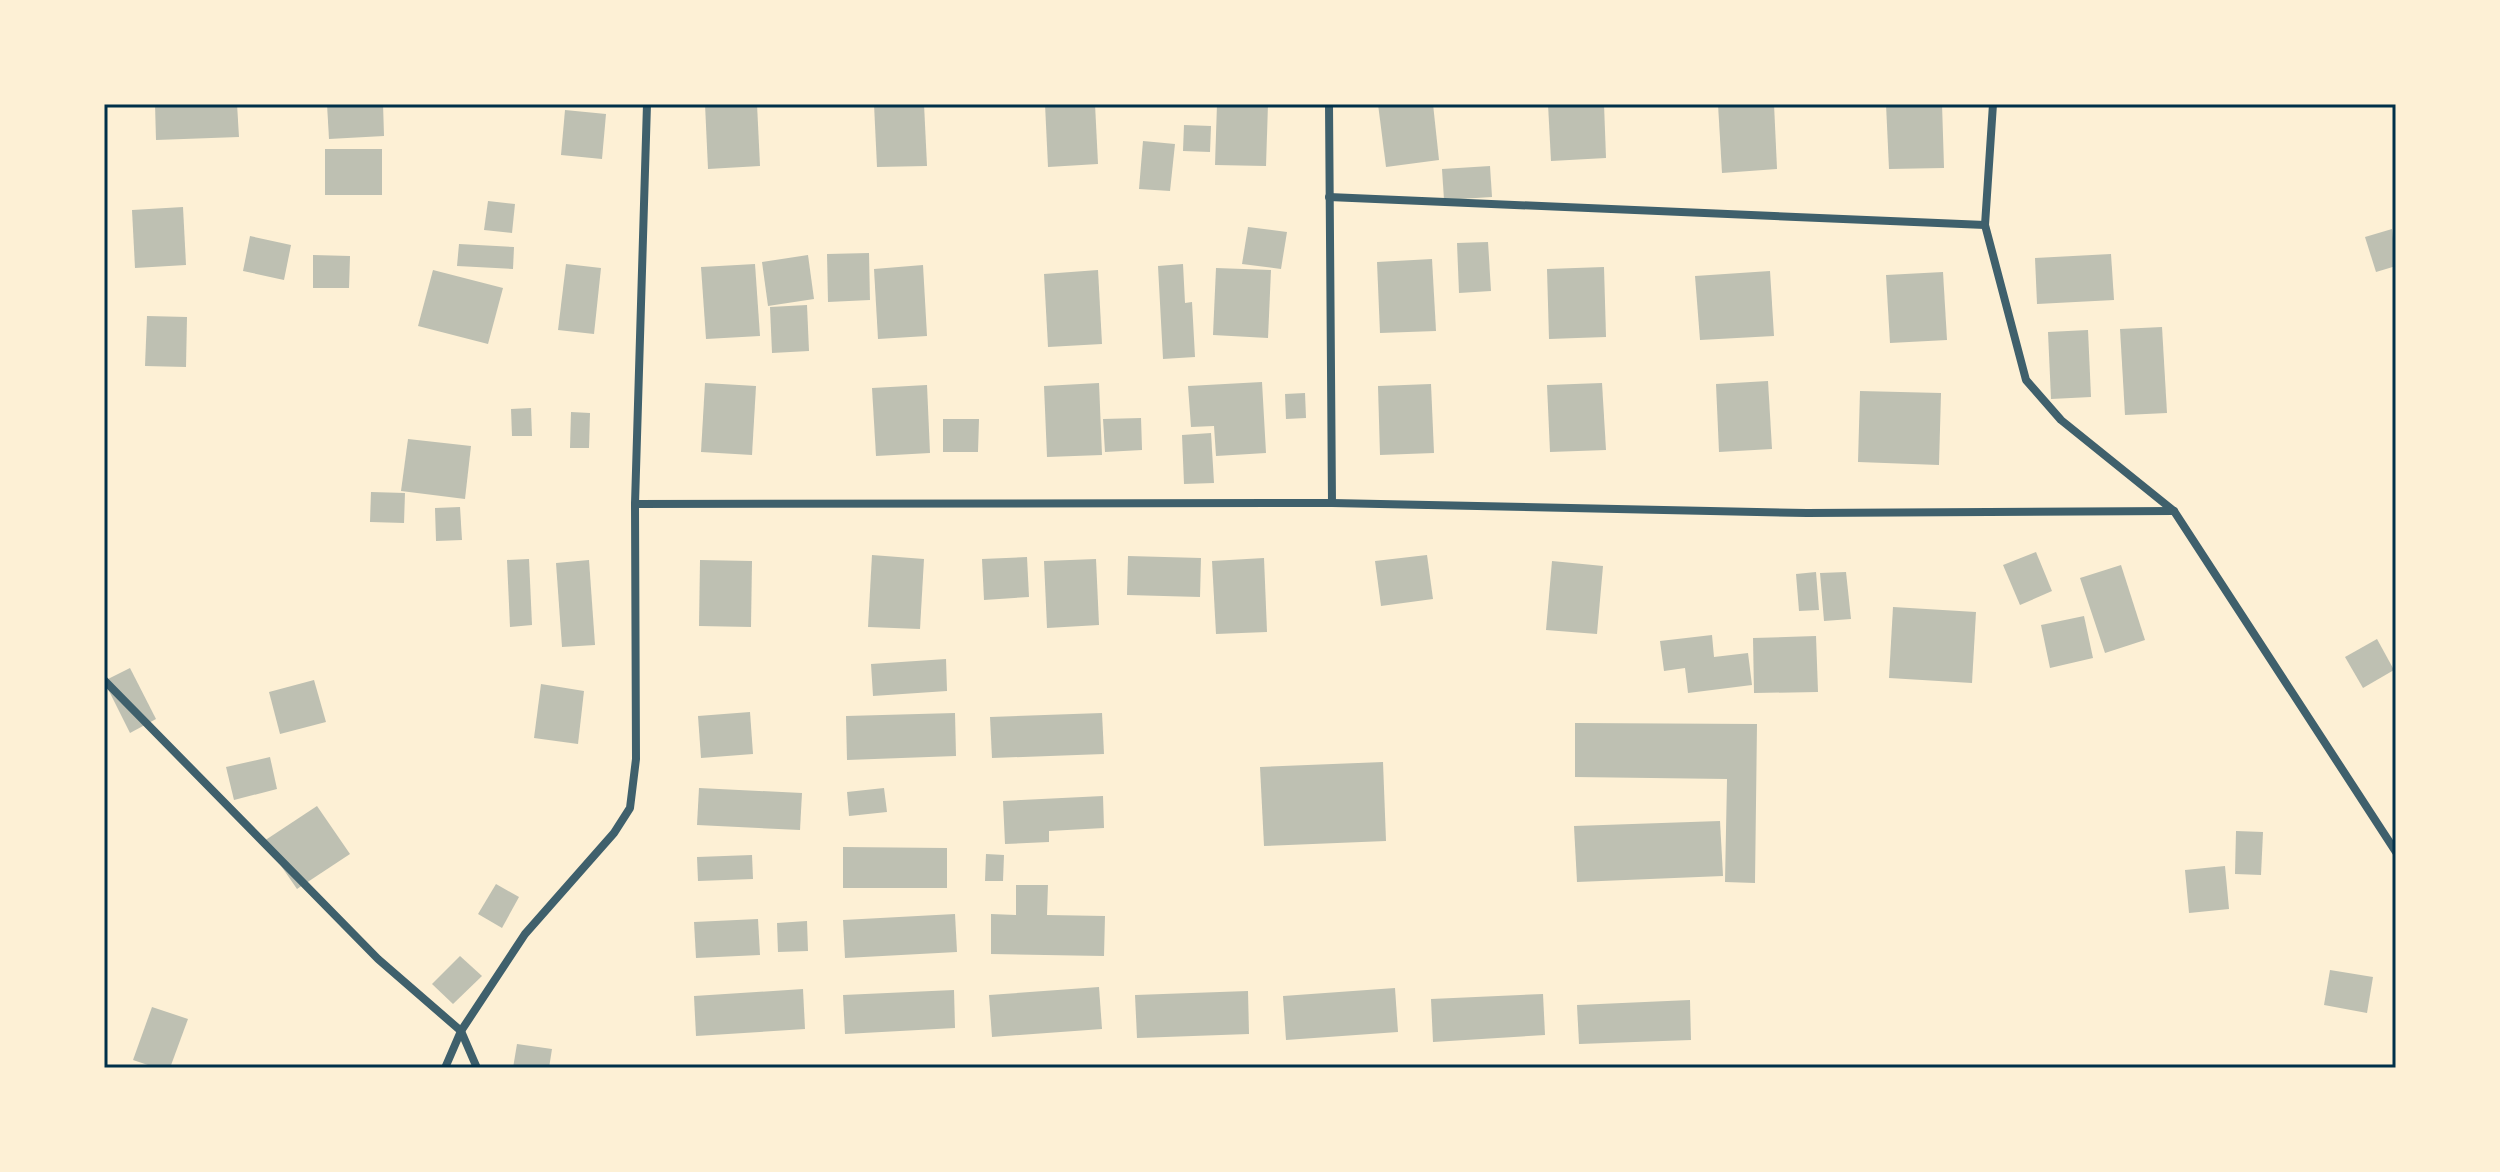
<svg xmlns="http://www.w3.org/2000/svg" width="2500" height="1172" font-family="'Open Sans',sans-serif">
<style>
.building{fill:#bec0b2}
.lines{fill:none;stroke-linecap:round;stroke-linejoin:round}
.minor{stroke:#3f606c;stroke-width:8}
.neatline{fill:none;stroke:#003049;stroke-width:3}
</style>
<rect width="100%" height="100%" fill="#fdf0d5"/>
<g class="building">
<path d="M155,104H237L239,137L156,140Z"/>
<path d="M327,104H383L384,136L329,139Z"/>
<path d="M705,104H757L760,166L708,169Z"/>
<path d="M874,104H924L927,166L877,167Z"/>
<path d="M1045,104H1095L1098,164L1048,167Z"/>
<path d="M1217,104H1268L1266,166L1215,165Z"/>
<path d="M1378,104H1433L1439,160L1386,167Z"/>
<path d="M1548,104H1604L1606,158L1551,161Z"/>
<path d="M1718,104H1774L1777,169L1722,173Z"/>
<path d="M1886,104H1942L1944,168L1889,169Z"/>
<path d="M565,110L606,114L602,159L561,155Z"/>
<path d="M1184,125L1211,126L1210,152L1183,151Z"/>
<path d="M1143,141L1175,144L1170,191L1139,189Z"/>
<rect x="325" y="149" width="57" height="46"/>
<path d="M1490,166L1492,197L1444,200L1442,169Z"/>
<path d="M488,201L515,204L512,233L484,230Z"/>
<path d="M183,207L186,265L135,268L132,210Z"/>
<path d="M1248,227L1287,232L1281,269L1242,264Z"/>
<path d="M2392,229L2396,266L2376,272L2365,237Z"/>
<path d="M250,236L291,245L284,280L243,271Z"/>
<path d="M1488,242L1491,291L1459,293L1457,243Z"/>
<path d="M459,244L514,247L513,269L457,266Z"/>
<path d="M869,253L870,300L828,302L827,254Z"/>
<path d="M2111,254L2114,300L2037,304L2035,258Z"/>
<path d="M313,255L350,256L349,288H313Z"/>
<path d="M808,255L814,299L768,306L762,262Z"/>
<path d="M1432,259L1436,331L1380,333L1377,262Z"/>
<path d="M566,264L601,268L594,334L558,330Z"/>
<path d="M755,264L760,336L706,339L701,267Z"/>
<path d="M1183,264L1185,303L1192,302L1195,357L1163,359L1158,266Z"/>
<path d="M923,265L927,336L878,339L874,269Z"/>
<path d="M1604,267L1606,337L1549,339L1547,269Z"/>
<path d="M1216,268L1271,270L1268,338L1213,335Z"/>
<path d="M433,270L503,288L488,344L418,326Z"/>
<path d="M1098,270L1102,344L1048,347L1044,274Z"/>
<path d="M1770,271L1774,336L1700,340L1695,276Z"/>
<path d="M1943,272L1947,340L1890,343L1886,275Z"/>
<path d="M807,305L809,351L772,353L770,307Z"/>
<path d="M147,316L187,317L186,367L145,366Z"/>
<path d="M2162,327L2167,413L2125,415L2120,329Z"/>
<path d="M2088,330L2091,397L2051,399L2048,332Z"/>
<path d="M1768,381L1772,449L1719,452L1716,384Z"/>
<path d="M1262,382L1266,453L1216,456L1214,426L1191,427L1188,386Z"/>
<path d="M705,383L756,386L752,455L701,452Z"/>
<path d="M1099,383L1102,455L1047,457L1044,386Z"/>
<path d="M1602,383L1606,450L1550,452L1547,385Z"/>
<path d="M1431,384L1434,453L1380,455L1378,386Z"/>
<path d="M927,385L930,453L876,456L872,388Z"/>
<path d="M1860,391L1941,393L1939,465L1858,462Z"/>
<path d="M1305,393L1306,418L1286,419L1285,394Z"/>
<path d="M531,408L532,436H512L511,409Z"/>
<path d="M571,412L590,413L589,448H570Z"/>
<path d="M1141,418L1142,450L1105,452L1103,419Z"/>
<path d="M943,419H979L978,452H943Z"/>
<path d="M1211,433L1214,483L1184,484L1182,435Z"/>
<path d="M408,439L471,446L465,499L401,491Z"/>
<path d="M371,492L405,493L404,523L370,522Z"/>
<path d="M460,507L462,540L436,541L435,508Z"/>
<path d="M2036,552L2052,591L2020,605L2003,565Z"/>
<path d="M872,555L924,559L920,629L868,627Z"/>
<path d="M1427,555L1433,599L1381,606L1375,561Z"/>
<path d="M1128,556L1201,558L1200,597L1127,595Z"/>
<path d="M1027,557L1029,597L984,600L982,559Z"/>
<path d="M1264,558L1267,632L1216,634L1212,561Z"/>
<path d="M529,559L532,625L510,627L507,560Z"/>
<path d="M1096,559L1099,625L1047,628L1044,561Z"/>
<path d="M589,560L595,645L562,647L556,563Z"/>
<path d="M700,560L752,561L751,627L699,626Z"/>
<path d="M1552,561L1603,566L1597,634L1546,630Z"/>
<path d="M2121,565L2145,640L2105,653L2080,578Z"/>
<path d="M1816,572L1819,610L1799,611L1796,574Z"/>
<path d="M1846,572L1851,619L1824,621L1820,573Z"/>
<path d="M1893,607L1976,612L1972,683L1889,678Z"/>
<path d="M2084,616L2093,658L2050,668L2041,625Z"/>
<path d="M1712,635L1714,657L1748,653L1752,685L1688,693L1685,668L1664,671L1660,641Z"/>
<path d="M1816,636L1818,692L1754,693L1753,638Z"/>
<path d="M2377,639L2394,670L2363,688L2345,657Z"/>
<path d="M946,659L947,691L873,696L871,664Z"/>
<path d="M130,668L156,719L130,733L104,681Z"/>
<path d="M314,680L326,722L280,734L269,692Z"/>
<path d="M541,684L584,691L578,744L534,738Z"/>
<path d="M750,712L753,754L701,758L698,716Z"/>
<path d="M955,713L956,756L847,760L846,716Z"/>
<path d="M1102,713L1104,754L992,758L990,717Z"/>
<path d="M1575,723L1757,724L1755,883L1725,882L1727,779L1575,777Z"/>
<path d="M270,757L277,789L234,800L226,767Z"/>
<path d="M1383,762L1386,841L1264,846L1260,767Z"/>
<path d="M699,788L802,793L800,830L697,825Z"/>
<path d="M884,788L887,812L849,816L847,792Z"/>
<path d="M1103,796L1104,828L1049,831V842L1005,844L1003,801Z"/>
<path d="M317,806L350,854L297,889L264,841Z"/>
<path d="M1720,821L1723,876L1577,882L1574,826Z"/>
<path d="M2236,831L2263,832L2261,875L2235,874Z"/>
<path d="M843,847L947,848V888H843Z"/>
<path d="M986,854L1004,855L1003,881H985Z"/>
<path d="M752,855L753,879L698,881L697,857Z"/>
<path d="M2225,866L2229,909L2189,913L2185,870Z"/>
<path d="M496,884L519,897L502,928L478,914Z"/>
<path d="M1016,885H1048L1047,915L1105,916L1104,956L991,954V914L1016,915Z"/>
<path d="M955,914L957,952L845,958L843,920Z"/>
<path d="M758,919L760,955L696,958L694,922Z"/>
<path d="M807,921L808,951L778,952L777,923Z"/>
<path d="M460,956L482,976L453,1004L432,984Z"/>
<path d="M2330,970L2373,977L2367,1013L2324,1005Z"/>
<path d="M1099,987L1102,1029L992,1037L989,995Z"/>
<path d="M1395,988L1398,1032L1286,1040L1283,996Z"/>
<path d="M803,989L805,1029L696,1036L694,996Z"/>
<path d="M954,990L955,1028L845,1034L843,995Z"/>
<path d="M1248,991L1249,1034L1137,1038L1135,995Z"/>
<path d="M1543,994L1545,1035L1433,1042L1431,999Z"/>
<path d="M1690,1000L1691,1040L1579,1044L1577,1005Z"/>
<path d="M152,1007L188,1019L170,1068H157L133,1060Z"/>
<path d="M517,1044L552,1049L549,1068H513Z"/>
</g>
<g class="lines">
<g class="minor">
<path d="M1329,104L1332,503"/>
<path d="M1993,104L1985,225L2026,380L2061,420L2174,511L2396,852"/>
<path d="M1329,197L1985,225"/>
<path d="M635,504L1332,503L1807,513L2174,511"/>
<path d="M104,680L378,959L461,1031L477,1068"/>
<path d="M445,1068L461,1031L525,934L614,833L630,808L636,759L635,504L647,104"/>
</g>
</g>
<rect width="2500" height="1172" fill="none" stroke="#fdf0d5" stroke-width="212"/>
<rect x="106" y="106" width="2288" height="960" class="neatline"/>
</svg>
